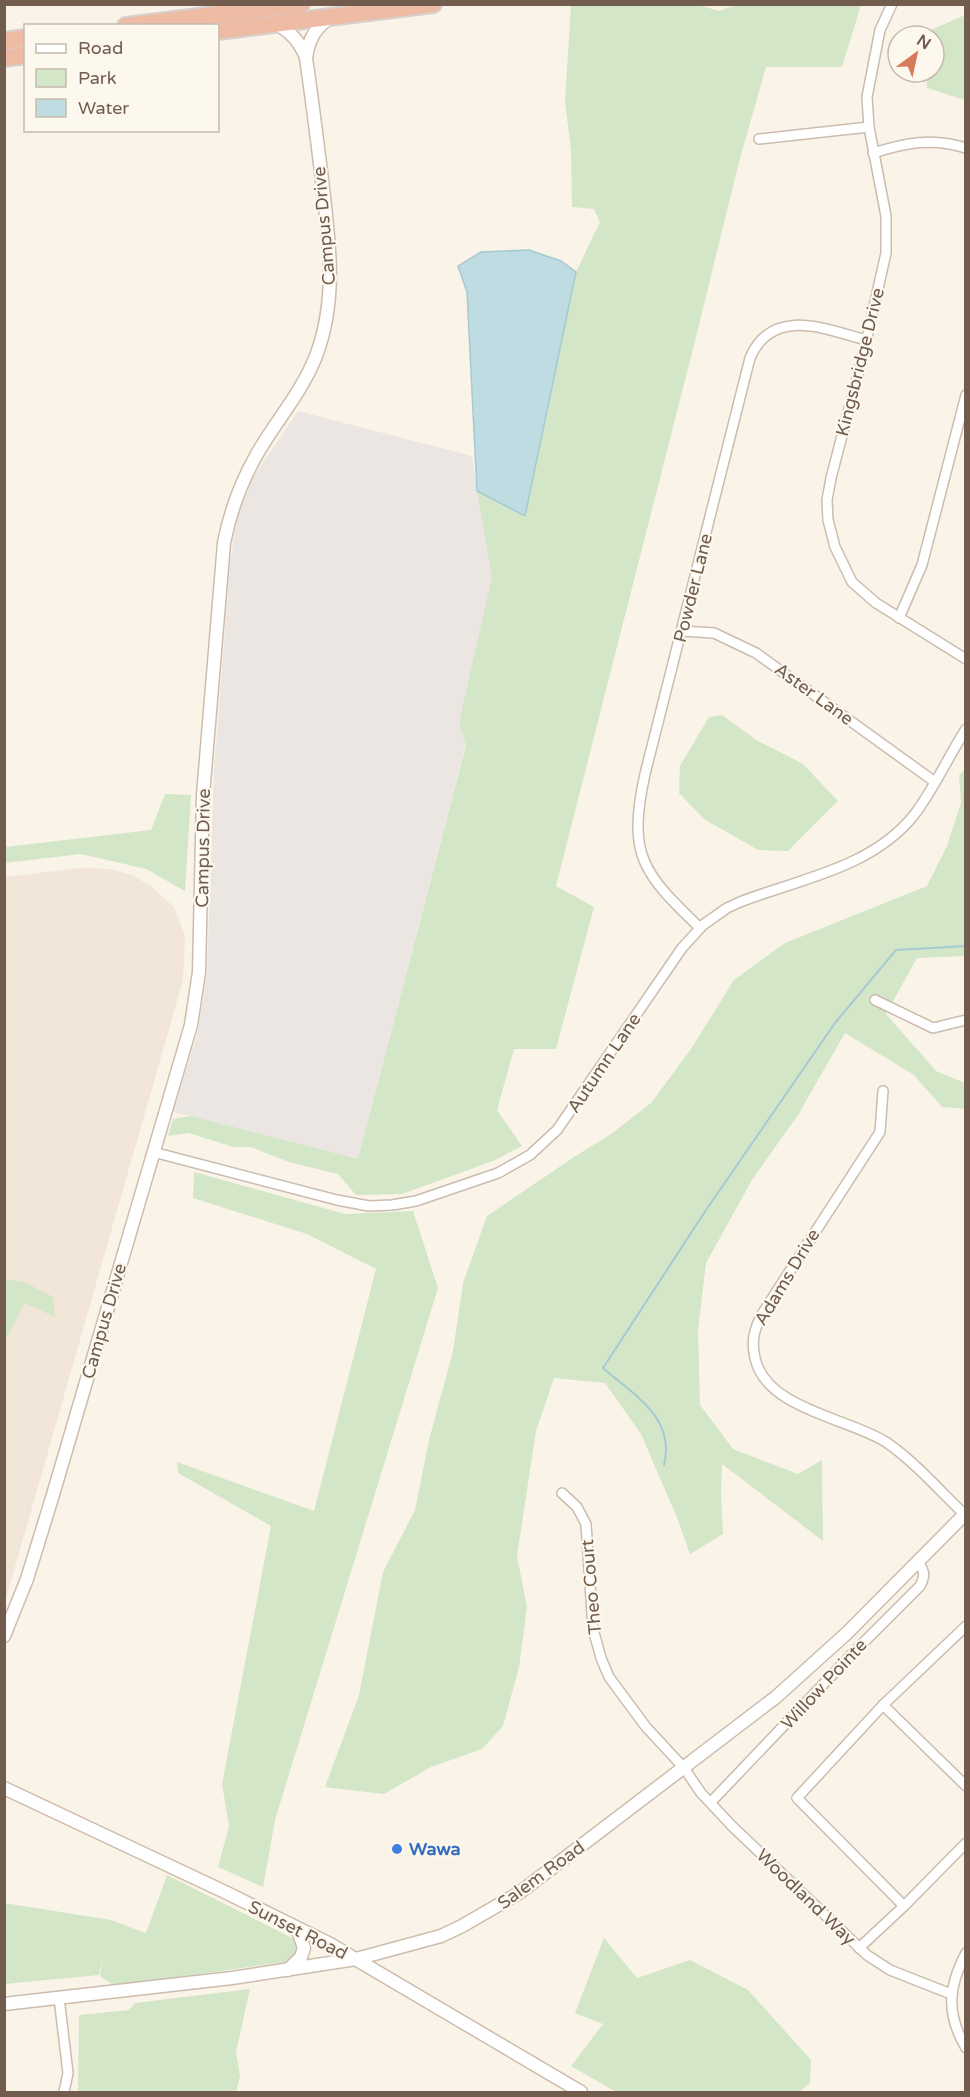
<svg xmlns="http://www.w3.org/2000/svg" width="970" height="2097" font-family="'Varela Round',sans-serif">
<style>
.residential{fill:#f1e6d7}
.industrial{fill:#ebe6e1}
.green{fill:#d3e6c8}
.water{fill:#bedce2;stroke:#a5cad3;stroke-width:1.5}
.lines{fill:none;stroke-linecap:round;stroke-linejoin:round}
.stream{stroke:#a5cad3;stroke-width:2}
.street-casing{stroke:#cbbcaf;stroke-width:12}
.secondary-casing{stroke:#cdbcad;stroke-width:15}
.highway-casing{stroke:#d7d1cd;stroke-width:20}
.street{stroke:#fff;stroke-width:9}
.secondary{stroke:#fff;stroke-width:12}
.highway{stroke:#eebba5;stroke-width:16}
.shop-dot{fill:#3f7fe0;stroke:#fdf8ee;stroke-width:2}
.labels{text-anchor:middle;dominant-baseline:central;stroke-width:4.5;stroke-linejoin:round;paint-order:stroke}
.street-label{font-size:18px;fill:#715c4e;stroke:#fdf8ee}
.shop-label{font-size:18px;font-weight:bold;fill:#366cbe;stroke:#fdf8ee;text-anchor:start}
</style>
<rect width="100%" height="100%" fill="#faf4e8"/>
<path class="residential" d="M80,868L112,869L132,875L152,887L174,907L185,936L183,980L5,1602V877Z"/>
<path class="industrial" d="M298,411L472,456L477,491L525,516L358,1159L173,1112L197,1035L207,975L214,772L230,563L237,517L254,476Z"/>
<g class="green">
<path d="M696,4L719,11L739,4L861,5L842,67H766L739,162L695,341L556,886L594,907L556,1049H514L497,1110L522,1146L493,1161L402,1194L356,1195L338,1174L289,1162L251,1147H233L189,1133L168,1136L173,1119L191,1116L358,1159L466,745L459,723L492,577L477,491L525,515L576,272L600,222L594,209L572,207L571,151L565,101L571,5Z"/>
<path d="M965,15V100L927,88V72H934V36H926V32Z"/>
<path d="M722,715L758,741L803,764L838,801L788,851L758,850L704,819L679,793L680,766L709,717Z"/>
<path d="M965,770V956L917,958L886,1014L936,1071L965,1083V1109L942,1107L914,1075L845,1033L798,1115L752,1180L706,1263L698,1330L700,1405L733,1449L798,1474L822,1460L823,1541L722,1464L721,1495L723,1534L690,1554L678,1520L641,1434L605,1383L554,1378L536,1431L517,1556L527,1607L519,1667L503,1726L482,1749L431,1767L384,1794L325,1787L359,1695L383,1572L415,1510L429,1440L453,1351L463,1283L487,1216L574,1157L611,1134L651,1103L691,1049L734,980L785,943L927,886L947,846L961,803L959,775Z"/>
<path d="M165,794L191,795L185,891L146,869L81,854L5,863V847L151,830Z"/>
<path d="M194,1172L345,1214L413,1211L438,1288L275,1820L263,1887L218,1867L229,1826L222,1784L271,1526L178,1473L177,1462L314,1511L376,1269L307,1234L193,1198Z"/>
<path d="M5,1279L24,1282L53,1297L55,1317L25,1303L5,1341Z"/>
<path d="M167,1875L296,1940L297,1950L292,1961L115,1986L100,1976L103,1958L99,1975L5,1984L4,1903L111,1920L146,1933Z"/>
<path d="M604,1938L637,1978L690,1960L748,1990L811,2060L810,2083L799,2092H616L571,2066L603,2024L575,2013Z"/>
<path d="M250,1989L236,2052L240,2076L236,2092H78L79,2015L129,2010L135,2003Z"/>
</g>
<path class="water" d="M529,250L561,261L576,272L525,516L477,491L467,292L458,266L481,252Z"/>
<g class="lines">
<path class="stream" d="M664,1465C676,1418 634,1395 603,1368L706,1210L835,1023L896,950L966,946"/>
<defs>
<g id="street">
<path d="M892,4L880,30L867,97L869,127L886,216V253L864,351L831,478L827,500L828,520L835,547L852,582L876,603L966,659"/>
<path d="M759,139L869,127"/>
<path d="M873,153C905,143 933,137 966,148"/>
<path d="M899,618L922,565L966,395"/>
<path d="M682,631L714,633L756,653L935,782"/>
<path d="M700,928C643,873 627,856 645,774L750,358C772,306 826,329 866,340"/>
<path d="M875,1000L933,1028L966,1020"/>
<path d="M883,1091L880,1132L762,1314C754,1330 751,1341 755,1358C766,1409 848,1418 886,1442C915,1462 939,1490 964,1514"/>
<path d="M153,1152L337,1200L369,1206L392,1205L416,1201L498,1173L530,1155L557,1130L682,948L703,925L727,908L740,902C799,879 872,868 914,815C934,789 948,757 966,729"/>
<path d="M562,1493L577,1507L586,1524L593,1629L601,1658L609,1677L646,1727L684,1768L701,1793L732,1826L867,1955L890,1970L951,1994"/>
<path d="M883,1705L966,1786"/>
<path d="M711,1802L855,1651L920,1586C926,1575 924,1571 918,1561"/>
<path d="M904,1906L797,1798L883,1705L966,1626"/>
<path d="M859,1948L904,1906L966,1843"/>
<path d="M966,1953C948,1987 946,2014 966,2048"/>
<path d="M59,1998L68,2073L64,2092"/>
</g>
<g id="secondary">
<path d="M276,24C291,32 299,41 306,57"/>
<path d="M4,1636L27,1579L52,1498L191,1025L199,972L203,795L224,543C230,512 241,482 257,454C276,421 302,392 316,356C338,298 329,240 322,180C317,139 312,99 306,58C309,38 315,29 330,17"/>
<path d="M4,1788L227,1893L330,1944L581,2092"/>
<path d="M288,1970L301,1957L304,1948L299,1933L292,1926"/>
<path d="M4,2004L232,1978L356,1959L441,1936L462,1926L519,1893L776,1697L847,1633L966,1513"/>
</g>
<g id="highway">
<path d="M126,26L301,4"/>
<path d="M218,31L433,4"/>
<path d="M4,41L26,38"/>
<path d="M4,58L26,55"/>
</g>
</defs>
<use href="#street" class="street-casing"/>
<use href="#secondary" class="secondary-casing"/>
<use href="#highway" class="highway-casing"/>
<use href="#street" class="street"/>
<use href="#secondary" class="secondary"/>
<use href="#highway" class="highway"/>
</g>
<circle class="shop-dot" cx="397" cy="1849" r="6"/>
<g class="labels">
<g class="street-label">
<text transform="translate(324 226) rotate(-95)">Campus Drive</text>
<text transform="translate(860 362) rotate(-76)">Kingsbridge Drive</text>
<text transform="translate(693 588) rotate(-76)">Powder Lane</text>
<text transform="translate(814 694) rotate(36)">Aster Lane</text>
<text transform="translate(203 848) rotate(-89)">Campus Drive</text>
<text transform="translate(604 1063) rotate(-56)">Autumn Lane</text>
<text transform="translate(787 1277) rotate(-59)">Adams Drive</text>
<text transform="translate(104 1321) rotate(-74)">Campus Drive</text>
<text transform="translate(591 1587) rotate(-95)">Theo Court</text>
<text transform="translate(824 1684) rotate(-47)">Willow Pointe</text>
<text transform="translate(541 1875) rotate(-36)">Salem Road</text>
<text transform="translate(806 1897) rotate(44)">Woodland Way</text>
<text transform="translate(298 1930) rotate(27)">Sunset Road</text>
</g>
<g class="shop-label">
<text x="409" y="1849">Wawa</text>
</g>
</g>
<rect width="970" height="2097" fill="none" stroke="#715c4e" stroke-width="12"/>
<rect x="24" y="24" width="195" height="108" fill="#fdf8ee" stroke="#c5baae" stroke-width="1.5"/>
<rect x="36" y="44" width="30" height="9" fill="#ffffff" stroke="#c5baae" stroke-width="1.5"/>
<text x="78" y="54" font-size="18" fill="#715c4e">Road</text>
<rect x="36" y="69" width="30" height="18" fill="#d3e6c8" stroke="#c5baae" stroke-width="1.5"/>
<text x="78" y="84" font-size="18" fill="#715c4e">Park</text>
<rect x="36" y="99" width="30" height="18" fill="#bedce2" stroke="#c5baae" stroke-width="1.5"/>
<text x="78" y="114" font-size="18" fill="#715c4e">Water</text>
<g transform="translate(916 54) rotate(33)"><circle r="28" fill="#fdf8ee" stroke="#c5baae" stroke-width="1.5"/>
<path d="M0-4.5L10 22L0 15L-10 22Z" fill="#d77a5a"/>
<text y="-9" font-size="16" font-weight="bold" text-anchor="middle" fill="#715c4e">N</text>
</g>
</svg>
